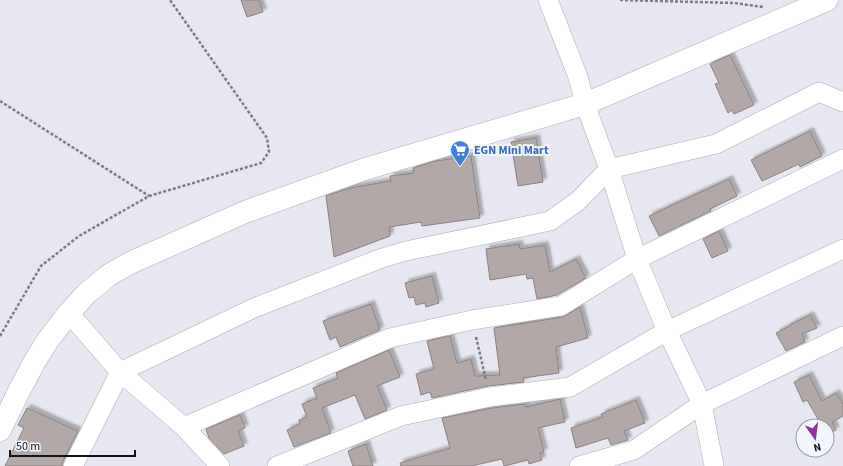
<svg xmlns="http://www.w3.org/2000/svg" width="843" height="466" font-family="'Source Sans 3',sans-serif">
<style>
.building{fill:#b2a8a7;stroke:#8b8280;filter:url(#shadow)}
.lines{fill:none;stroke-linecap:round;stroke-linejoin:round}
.minor-casing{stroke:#acadb6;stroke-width:20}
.tertiary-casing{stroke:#acadb6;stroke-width:23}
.path{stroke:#7c7d82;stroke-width:2.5;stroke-dasharray:3 2;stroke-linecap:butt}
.minor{stroke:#fff;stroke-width:19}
.tertiary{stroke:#fff;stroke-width:22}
.labels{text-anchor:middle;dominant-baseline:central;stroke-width:4;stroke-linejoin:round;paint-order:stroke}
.shop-label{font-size:12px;font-weight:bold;fill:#366cbe;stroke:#f3f5fd;text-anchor:start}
</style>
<defs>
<filter id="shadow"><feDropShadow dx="3.5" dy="-3.5" stdDeviation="1" flood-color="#0004"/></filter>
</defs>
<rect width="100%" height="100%" fill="#e6e7f0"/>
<g class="building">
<path d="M241,0H259L263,12L247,17Z"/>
<path d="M730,55L754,105L734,114L732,110L728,113L715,84L719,83L710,64Z"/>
<path d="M810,131L822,156L800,167L799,164L762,181L751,160Z"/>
<path d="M536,138L543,182L518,186L511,142Z"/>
<path d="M471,156L480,218L422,226L421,222L389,227L390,236L334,257L326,196L350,188L391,181L390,176L414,173L413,168L436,161Z"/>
<path d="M729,179L737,196L710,209L711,211L659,236L649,216Z"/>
<path d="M719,231L728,251L712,258L703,239Z"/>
<path d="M519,244L520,249L545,245L550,272L576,259L586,278L557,295L537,299L533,278L527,279L526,274L490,280L486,249Z"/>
<path d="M432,276L439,303L426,307L425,303L416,305L414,297L409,298L405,283Z"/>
<path d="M371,304L380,330L340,347L336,337L330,340L323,321Z"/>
<path d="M580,307L588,338L556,347L559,373L523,378L524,382L488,386L432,398L430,392L421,395L416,374L434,369L427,341L450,336L457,363L471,359L475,376L500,375L494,328L563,317Z"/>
<path d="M810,315L817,328L802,334L805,342L786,351L776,333L791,325V324Z"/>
<path d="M389,350L400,377L377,386L387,410L365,419L355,395L322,408L331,433L294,447L287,430L300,424L299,420L307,417L302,404L317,398L313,388L338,378L336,373Z"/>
<path d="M809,375L822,401L836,393L843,404V416L832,422L836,430L827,434V426H822L807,400L803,402L794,382Z"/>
<path d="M560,399L565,422L538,428L544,452L540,453L542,460L529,464L528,460L504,466L502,459L471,466H401L400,463L450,448L442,418L492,408L526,404V407Z"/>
<path d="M636,400L645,423L624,431L628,440L611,445L608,438L576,448L571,428L603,417L601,414Z"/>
<path d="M27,408L78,431L63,461L62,466H5L24,428L18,425Z"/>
<path d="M240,415L245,428L238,431L244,446L224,454L209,438L206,429Z"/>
<path d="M366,444L373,466H353L348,451Z"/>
</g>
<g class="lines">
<defs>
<g id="minor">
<path d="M548,0L578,77L585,104L609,169L637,259L667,331L702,404L714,466"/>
<path d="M69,313L120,372L184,427L390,338L472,320L561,306L637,259L843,159"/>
<path d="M184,427L220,466"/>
<path d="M73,466L120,372L254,308L382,258L406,251L550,221L578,201L609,169L716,144L819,92L843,102"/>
<path d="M277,466L401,416L490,397L570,387L667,331L843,249"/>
<path d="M579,466L634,450L702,404L843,336"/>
</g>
<path id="tertiary" d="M0,430L19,391L35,361L48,340L69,313L86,294L109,275L130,263L245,212L306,190L365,169L585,104L827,0"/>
</defs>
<use href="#minor" class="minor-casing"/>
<use href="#tertiary" class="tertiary-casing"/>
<g class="path">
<path d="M620,0L734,3L763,7"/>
<path d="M0,101L149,196"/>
<path d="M0,336L41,266L79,236L149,196L261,163L269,152L267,138L170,0"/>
<path d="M476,337L486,380"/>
</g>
<use href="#minor" class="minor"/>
<use href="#tertiary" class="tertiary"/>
</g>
<defs>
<symbol id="supermarket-pin" viewBox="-11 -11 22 30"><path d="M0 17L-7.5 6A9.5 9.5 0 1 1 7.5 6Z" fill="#3f7fe0" stroke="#f3f5fd"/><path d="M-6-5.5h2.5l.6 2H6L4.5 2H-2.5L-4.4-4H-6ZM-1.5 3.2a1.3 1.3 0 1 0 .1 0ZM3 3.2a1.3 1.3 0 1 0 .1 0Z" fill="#fff"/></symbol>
</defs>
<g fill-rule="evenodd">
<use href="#supermarket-pin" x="449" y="139" width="22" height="30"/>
</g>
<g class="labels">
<g class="shop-label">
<text x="474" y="150">EGN Mini Mart</text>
</g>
</g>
<g transform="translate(815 438) rotate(166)"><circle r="19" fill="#f3f5fd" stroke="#999aa0"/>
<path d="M0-3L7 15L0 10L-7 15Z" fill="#91329c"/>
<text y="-6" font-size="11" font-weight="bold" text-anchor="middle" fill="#111214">N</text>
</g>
<path d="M10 450v6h125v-6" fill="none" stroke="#111214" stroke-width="2"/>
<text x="16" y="450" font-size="12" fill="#111214" stroke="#f3f5fd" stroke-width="3" paint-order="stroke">50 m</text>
</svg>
